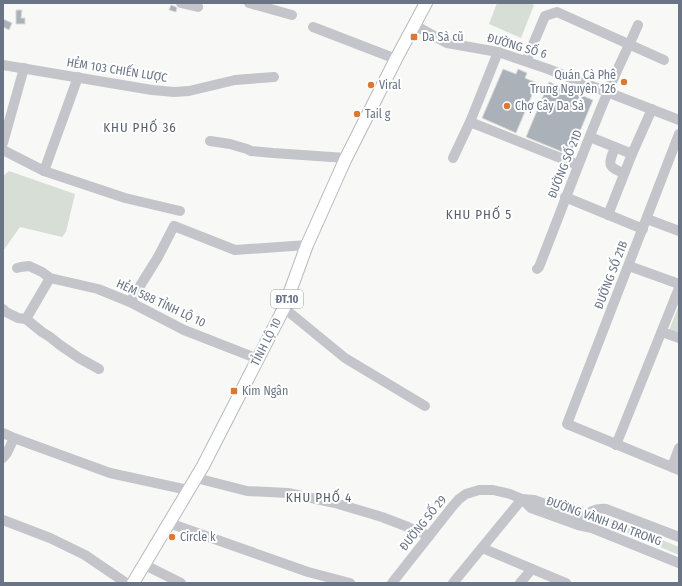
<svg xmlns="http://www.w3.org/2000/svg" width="682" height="586" font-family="'Fira Sans Condensed',sans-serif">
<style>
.green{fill:#d7ded6}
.building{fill:#abb1b9;stroke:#dadbd9}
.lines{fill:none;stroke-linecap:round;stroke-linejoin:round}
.major-casing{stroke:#b6b9be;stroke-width:14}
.minor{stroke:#c3c5ca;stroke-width:10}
.major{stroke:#fff;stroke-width:12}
.poi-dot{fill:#de7831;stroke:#fff;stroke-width:1.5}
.labels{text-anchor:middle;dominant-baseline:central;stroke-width:4;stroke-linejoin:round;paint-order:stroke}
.shield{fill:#fff;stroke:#969eaa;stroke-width:1}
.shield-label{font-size:11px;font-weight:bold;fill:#697486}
.poi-label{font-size:12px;fill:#697486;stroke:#fff;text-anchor:start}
.street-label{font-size:12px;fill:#697486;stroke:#fff}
.neighbourhood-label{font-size:13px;letter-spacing:1px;fill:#565f6c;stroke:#fff}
</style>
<rect width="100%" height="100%" fill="#f8f9f6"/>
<g class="green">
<path d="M497,3H529L534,5L521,38L489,24Z"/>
<path d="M9,171L75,194L66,232L62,237L20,227L3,251V176Z"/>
<path d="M679,305V337L668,333Z"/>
<path d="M573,503L679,547V555L570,509Z"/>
</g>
<g class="building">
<path d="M171,5L176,7L177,8L176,12L169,10Z"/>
<path d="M16,10H22L21,18H25V24H16Z"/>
<path d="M3,19L12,23L9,30L3,27Z"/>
<path d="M503,69L516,74L518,69L527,73L525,78L537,83L516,133L482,118Z"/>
<path d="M549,82L593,100L570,155L526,137Z"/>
</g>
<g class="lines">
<defs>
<path id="major" d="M133,583L203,466L284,308L307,245L346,158L396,59L426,3"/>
</defs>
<use href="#major" class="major-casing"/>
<g class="minor">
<path d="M181,3L198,7"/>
<path d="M249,3L292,15"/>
<path d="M414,25L447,43L498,52L548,69L679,120"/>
<path d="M313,27L396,59"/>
<path d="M526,61L545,16L557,12L664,60"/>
<path d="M3,65L152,90L174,92L189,91L235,80L274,77"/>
<path d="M470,122L578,165"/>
<path d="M679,134L567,424L679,470"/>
<path d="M590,137L632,154"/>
<path d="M210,141L230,144L247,149L251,151L273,153L346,158"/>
<path d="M3,143L24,68"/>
<path d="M615,148C608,164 607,167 624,173"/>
<path d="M3,150L44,171L125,198L180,211"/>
<path d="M453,158L470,122L498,52"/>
<path d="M44,171L78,77"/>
<path d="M565,197L643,229"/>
<path d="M608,215L632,154L652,109"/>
<path d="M647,219L679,231"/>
<path d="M629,266L679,284"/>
<path d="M17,268L21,267L29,266L42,272L50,278L98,289L130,302L184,330L258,359"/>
<path d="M537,269L539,267C562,209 583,151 607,94C616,71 628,48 638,25"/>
<path d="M130,302L158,257L174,226L235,250L307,245"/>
<path d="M284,308L345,358L425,406"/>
<path d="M3,309L6,312L18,318L26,319L42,332L50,337L60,345L79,358L99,369"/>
<path d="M26,319L50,278"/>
<path d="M662,332L679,338"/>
<path d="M3,433L14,438L110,473L188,490"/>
<path d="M616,445L679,288"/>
<path d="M3,458L7,453L14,438"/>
<path d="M672,467L679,448"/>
<path d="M196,478L247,491L288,493L335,503L382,517L408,527L429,536"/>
<path d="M522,499L531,508L578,525L592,528L679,563"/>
<path d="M3,520L50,538L85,555L126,583"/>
<path d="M580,522C586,512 596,508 606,509L679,537"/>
<path d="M169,523L308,572L350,583"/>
<path d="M482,548L566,583"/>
<path d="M143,564L181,583"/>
<path d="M392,583L452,507L459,499L466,494L479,490H493L510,494L522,499L534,500L583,517"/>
<path d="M453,583L522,499"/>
<path d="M520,583L532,569"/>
</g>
<use href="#major" class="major"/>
</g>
<g class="poi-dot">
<rect x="410" y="33" width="8" height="8" rx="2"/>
<circle cx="624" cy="82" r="4"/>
<circle cx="371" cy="85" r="4"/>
<circle cx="507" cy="106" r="4"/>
<circle cx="357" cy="114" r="4"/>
<rect x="230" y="387" width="8" height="8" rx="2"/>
<circle cx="172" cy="537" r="4"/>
</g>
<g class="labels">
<rect class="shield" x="271" y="290" width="32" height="18" rx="3"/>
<g class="shield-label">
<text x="287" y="299">ĐT.10</text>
</g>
<g class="poi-label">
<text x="422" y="37">Da Sà cũ</text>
<text x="616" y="75" text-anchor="end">Quán Cà Phê<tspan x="616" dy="14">Trung Nguyên 126</tspan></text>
<text x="379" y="85">Viral</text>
<text x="515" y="106">Chợ Cây Da Sà</text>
<text x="365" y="114">Tail g</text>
<text x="242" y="391">Kim Ngân</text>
<text x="180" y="537">Circle k</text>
</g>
<g class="street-label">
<text transform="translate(517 46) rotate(16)">ĐƯỜNG SỐ 6</text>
<text transform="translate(117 70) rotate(9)">HẺM 103 CHIẾN LƯỢC</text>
<text transform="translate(565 164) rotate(-68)">ĐƯỜNG SỐ 21D</text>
<text transform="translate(611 275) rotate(-69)">ĐƯỜNG SỐ 21B</text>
<text transform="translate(161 303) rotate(25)">HẺM 588 TỈNH LỘ 10</text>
<text transform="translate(266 342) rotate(-63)">TỈNH LỘ 10</text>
<text transform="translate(604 521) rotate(20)">ĐƯỜNG VÀNH ĐAI TRONG</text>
<text transform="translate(423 523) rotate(-51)">ĐƯỜNG SỐ 29</text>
</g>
<g class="neighbourhood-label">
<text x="140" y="127">KHU PHỐ 36</text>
<text x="479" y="214">KHU PHỐ 5</text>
<text x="319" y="497">KHU PHỐ 4</text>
</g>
</g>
<rect width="682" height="586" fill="none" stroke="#697486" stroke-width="8"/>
</svg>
